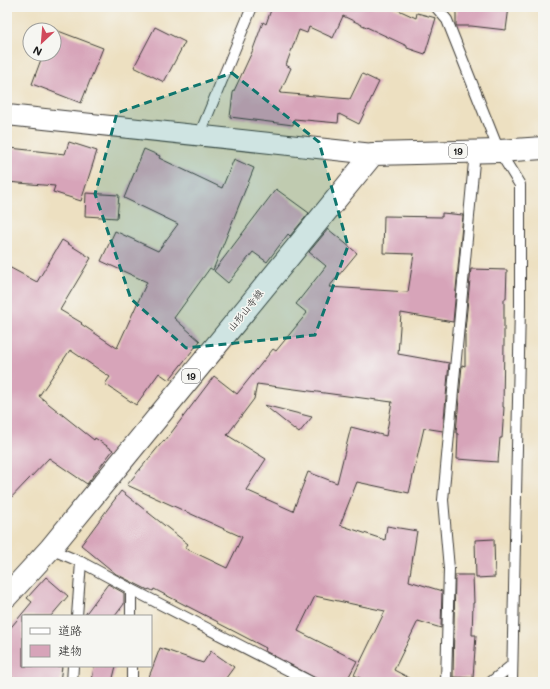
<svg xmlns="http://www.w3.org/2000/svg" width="550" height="689" font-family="Mali,'Klee One',sans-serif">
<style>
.building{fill:#d7a4b9;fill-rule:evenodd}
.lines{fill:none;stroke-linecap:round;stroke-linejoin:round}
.service-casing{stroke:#3b3935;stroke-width:12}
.minor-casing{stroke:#3b3935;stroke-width:22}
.primary-casing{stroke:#3b3935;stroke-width:24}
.service{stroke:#fff;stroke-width:10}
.minor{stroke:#fff;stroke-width:20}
.primary{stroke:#fff;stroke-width:22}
.marked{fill:#0f766e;fill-opacity:0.2;stroke:#0f766e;stroke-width:3;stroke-dasharray:8 5;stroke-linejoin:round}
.labels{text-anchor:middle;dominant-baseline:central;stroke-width:3;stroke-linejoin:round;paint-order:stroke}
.shield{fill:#f6f6f2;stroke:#5d5d5c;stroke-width:1}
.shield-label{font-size:9px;font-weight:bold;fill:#1c1c1c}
.street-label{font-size:10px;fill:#1c1c1c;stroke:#f6f6f2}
</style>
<rect width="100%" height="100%" fill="#f6f6f2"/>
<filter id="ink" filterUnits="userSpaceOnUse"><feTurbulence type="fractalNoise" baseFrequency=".025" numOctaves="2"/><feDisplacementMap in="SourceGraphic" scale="8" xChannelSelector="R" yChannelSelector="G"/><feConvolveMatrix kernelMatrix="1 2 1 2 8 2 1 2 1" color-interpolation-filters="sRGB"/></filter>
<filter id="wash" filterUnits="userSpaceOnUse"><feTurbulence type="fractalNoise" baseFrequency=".012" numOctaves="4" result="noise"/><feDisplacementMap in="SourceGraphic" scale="16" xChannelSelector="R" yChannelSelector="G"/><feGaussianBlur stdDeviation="0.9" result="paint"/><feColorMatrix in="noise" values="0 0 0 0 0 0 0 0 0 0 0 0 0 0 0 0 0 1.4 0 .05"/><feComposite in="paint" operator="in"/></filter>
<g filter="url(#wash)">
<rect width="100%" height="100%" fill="#ede0c1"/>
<g id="blocks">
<g class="building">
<path d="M272,7H392L416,18L417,13L436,18L425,54L407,48V46L343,16L333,38L309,27L307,33L299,30L286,65L291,68L280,93L350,99L362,74L379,82L359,124L339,114L338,123L294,119L293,125L230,117L233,93L252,52L263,22L266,24Z"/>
<path d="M486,7H509L506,30L471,26H456V8L486,9Z"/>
<path d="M155,27L185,42L164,82L134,67Z"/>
<path d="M53,29L103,48L81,103L32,84L43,54H54V30H52Z"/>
<path d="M69,142L97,151L81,201L53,192L55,186L7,182L10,148L65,154Z"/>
<path d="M144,149L160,156L159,158L222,188L234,159L254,168L213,270L210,268L174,318L200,341L169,380L159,373L136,405L105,384L110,377L70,350L39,396L94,440L95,438L113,450L87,484L49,458L7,502V266L37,282L62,240L91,258L60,310L82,323L81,324L117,348L147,282L101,261L115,231L158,251L178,224L124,198Z"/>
<path d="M276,189L309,213L290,236L288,234L267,262L253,252L228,283L214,271Z"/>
<path d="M86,193L119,195L117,218L85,216Z"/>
<path d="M442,213L463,215L453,322L401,313L398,354L449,363L443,431L424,428L409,493L357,482L340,525L385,540L387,526L417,531L409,581L442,591L441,628L418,621L394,670L417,682H368L354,675L385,611L315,596L298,631L357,661L346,682H323L265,651L266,648L218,623V622L154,589L153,591L149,589L148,590L116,574L81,545L121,491L188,544L185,548L227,568L242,537L127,485L164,440L165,441L214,376L237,394L273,349L276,351L307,313L296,304L326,266L309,252L328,229L357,253L329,287L408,292L414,254L383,253L384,216L442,217ZM257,384L392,402L386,436L351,427L337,483L308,472L293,511L246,490L266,459L227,435L254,399Z"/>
<path d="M471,269L507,270L506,299H504V342L503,407H504L502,438H500L498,462L457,459L458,434L456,433L462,365L465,366V330Z"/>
<path d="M264,405L312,417L299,433Z"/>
<path d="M494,539L495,577L476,578L475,540Z"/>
<path d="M455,575H473L474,603H473L472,635H476L473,678L453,677Z"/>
<path d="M46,577L68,596L51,616H23V666H62L60,682H18L7,673V632L32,602L27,598Z"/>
<path d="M108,584L124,593V604L115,616H84Z"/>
<path d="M160,648L203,663L211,651L234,667L223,682H147Z"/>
<path d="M94,666H116L112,682H92Z"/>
</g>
</g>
</g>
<g filter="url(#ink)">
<use href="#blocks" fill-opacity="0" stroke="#3b3935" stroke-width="1"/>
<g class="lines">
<defs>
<g id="service">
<path d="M436,7L447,20L499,151L520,185V307L512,682"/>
<path d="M199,136L252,7"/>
<path d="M50,549L81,562L131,589L311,682"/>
<path d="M131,589V616"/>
<path d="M77,616L81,562"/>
<path d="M132,666V682"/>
<path d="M72,682L73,666"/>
<path d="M446,682L449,569L443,500L475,151"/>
<path d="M491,682L511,666"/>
</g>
<path id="minor" d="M7,115L373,154"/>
<path id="primary" d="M7,596L50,549L373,154L499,151L543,148"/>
</defs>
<use href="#service" class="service-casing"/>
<use href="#minor" class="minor-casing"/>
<use href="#primary" class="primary-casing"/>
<use href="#service" class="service"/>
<use href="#minor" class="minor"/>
<use href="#primary" class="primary"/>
</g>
</g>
<path class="marked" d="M232,73L319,142L348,246L315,335L186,348L131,299L95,194L117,113Z"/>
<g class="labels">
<g class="shield">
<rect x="449" y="144" width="18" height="14" rx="3"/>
<rect x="182" y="369" width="18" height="14" rx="3"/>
</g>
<g class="shield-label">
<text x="458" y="151">19</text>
<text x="191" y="376">19</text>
</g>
<g class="street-label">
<text transform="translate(245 310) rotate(-51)">山形山寺線</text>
</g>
</g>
<rect width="550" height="689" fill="none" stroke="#f6f6f2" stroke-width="24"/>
<rect x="22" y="615" width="130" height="52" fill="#f6f6f2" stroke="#9f9f9c"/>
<rect x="30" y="628" width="20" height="6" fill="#ffffff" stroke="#9f9f9c"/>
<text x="58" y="635" font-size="12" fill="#1c1c1c">道路</text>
<rect x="30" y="645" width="20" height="12" fill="#d7a4b9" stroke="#9f9f9c"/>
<text x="58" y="655" font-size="12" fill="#1c1c1c">建物</text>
<g transform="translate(42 42) rotate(206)"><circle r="19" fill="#f6f6f2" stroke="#9f9f9c"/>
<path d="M0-3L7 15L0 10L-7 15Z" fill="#d1495b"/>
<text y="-6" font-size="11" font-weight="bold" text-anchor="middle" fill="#1c1c1c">N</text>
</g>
</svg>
